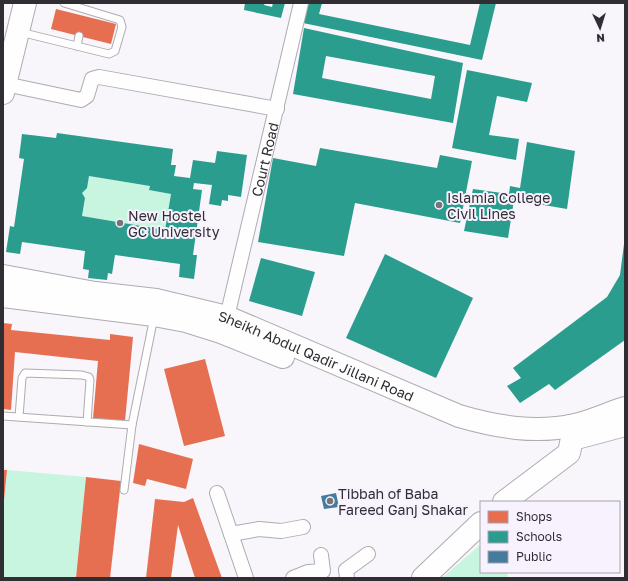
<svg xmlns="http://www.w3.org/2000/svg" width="628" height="581" font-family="'Golos Text',sans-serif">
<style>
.green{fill:#c8f5e0}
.shops{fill:#e76f51}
.schools{fill:#2a9d8f;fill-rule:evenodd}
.public{fill:#457b9d}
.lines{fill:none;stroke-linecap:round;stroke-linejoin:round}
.lane-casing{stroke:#aeabb1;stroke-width:9}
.street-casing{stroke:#aeabb1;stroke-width:16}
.primary-casing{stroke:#aeabb1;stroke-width:24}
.lane{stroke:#fefefe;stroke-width:7}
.street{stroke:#fefefe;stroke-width:14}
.primary{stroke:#fefefe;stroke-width:22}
.poi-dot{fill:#767379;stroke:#f7f2fe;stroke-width:1.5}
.labels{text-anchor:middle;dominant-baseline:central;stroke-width:4;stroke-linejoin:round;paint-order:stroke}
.street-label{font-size:14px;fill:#302d33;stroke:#f7f2fe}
.poi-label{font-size:14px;fill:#302d33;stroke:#f7f2fe;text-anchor:start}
</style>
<rect width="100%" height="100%" fill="#f8f5fb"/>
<g class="green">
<path d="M89,176L150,186L149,190L171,194L165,230L82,216L85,198L82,193Z"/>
<path d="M7,470L86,477L76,578H3V509Z"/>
<path d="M481,544V572H507L508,578H442Z"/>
</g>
<g class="shops">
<path d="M56,9L116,24L111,44L51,29Z"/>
<path d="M3,323L12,324L11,330L110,340V334L133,337L125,421L93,418L98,361L15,352L11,410L3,409Z"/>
<path d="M205,359L225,436L184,446L164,369Z"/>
<path d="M139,444L193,459L186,489L147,479L145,486L133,483Z"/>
<path d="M3,470H7L4,500H3Z"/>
<path d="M86,477L121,481L110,578H76Z"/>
<path d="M193,498L222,578H195L178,525L171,578H146L155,499L184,502Z"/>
</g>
<g class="schools">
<path d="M245,3H265L264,5L272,7L273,3H285L281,18L244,10Z"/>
<path d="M308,3H322L319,14L470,45L480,3H496L482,60L303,23Z"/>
<path d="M304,28L463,63L453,123L293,94ZM326,56L435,76L431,99L322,78Z"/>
<path d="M467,70L532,83L527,102L497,96L489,135L519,139L516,160L452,148Z"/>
<path d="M57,133L173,149L171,165H176L174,176L190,178L193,160L215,163L217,151L247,155L241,197L228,195V201L222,200L221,206L209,204L212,185L194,183L193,189L202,190L193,255H197L194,279L179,277L180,264L115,255L112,274L108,273L107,280L88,278L89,270L83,269L85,251L22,242L20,254L6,252L10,226L14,227L24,159L19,158L22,134L56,138ZM89,176L150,186L149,190L171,194L165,230L82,216L85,198L82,193L87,188Z"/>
<path d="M527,142L575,151L567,209L514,200L508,238L464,231L473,189L509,194L510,186L520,188Z"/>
<path d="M320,148L437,168L440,155L472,161L460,223L355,203L344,256L258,242L273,158L316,166Z"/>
<path d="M624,244L625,340L555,390L549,384L520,403L507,386L521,378L513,368L607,297L620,275Z"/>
<path d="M385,254L473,298L436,378L346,338Z"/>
<path d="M261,258L315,272L302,316L249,301Z"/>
</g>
<path class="public" d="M336,493L339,507L324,509L321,496Z"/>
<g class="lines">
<defs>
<g id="lane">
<path d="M20,32L109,54L115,51L122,27L120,20L64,3"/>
<path d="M77,46L79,36"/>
<path d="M3,416L132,425"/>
<path d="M19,417L22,378L25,373L82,375L89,377L90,380L87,422"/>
<path d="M124,490L132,425L154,317"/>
</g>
<g id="street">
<path d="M5,84L81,100L87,96L92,79L99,77L277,109"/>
<path id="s1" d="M227,317L301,3"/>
<path d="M217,493L246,578"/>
<path d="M231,534L259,529L281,531L303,527"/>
<path d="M293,578L308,572L323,571L321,555"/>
<path d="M347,578L346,570L368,554"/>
</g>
<g id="primary">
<path d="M3,93L25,3"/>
<path id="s2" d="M3,276L95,293L156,300L227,317L459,416C497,427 536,434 575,425C592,421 609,413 625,408"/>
<path d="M3,296L154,315L186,321L221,332L283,357"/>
<path d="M580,437L625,425"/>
<path d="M504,502L569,453L572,438L570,426"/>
<path d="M423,578L481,523"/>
</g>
</defs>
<use href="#lane" class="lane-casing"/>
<use href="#street" class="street-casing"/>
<use href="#primary" class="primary-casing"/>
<use href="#lane" class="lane"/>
<use href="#street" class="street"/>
<use href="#primary" class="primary"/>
</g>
<g class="poi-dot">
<circle cx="439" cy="205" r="4"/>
<circle cx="120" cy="223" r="4"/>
<circle cx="330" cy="501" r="4"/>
</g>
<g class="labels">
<g class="street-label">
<text stroke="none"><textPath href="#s1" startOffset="162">Court Road</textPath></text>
<text stroke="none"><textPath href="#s2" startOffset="325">Sheikh Abdul Qadir Jillani Road</textPath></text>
</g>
<g class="poi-label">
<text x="447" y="197">Islamia College<tspan x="447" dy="16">Civil Lines</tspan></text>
<text x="128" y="215">New Hostel<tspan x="128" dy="16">GC University</tspan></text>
<text x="338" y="493">Tibbah of Baba<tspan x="338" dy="16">Fareed Ganj Shakar</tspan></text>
</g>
</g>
<rect width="628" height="581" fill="none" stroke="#302d33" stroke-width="8"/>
<rect x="480" y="501" width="140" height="72" fill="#f7f2fe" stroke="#a7a3ad"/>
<rect x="488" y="511" width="20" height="12" fill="#e76f51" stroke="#a7a3ad"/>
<text x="516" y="521" font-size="12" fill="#302d33">Shops</text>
<rect x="488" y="531" width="20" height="12" fill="#2a9d8f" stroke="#a7a3ad"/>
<text x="516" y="541" font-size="12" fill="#302d33">Schools</text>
<rect x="488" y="551" width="20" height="12" fill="#457b9d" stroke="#a7a3ad"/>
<text x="516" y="561" font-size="12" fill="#302d33">Public</text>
<g transform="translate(600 28) rotate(176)" stroke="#f7f2fe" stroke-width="3" paint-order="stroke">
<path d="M0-3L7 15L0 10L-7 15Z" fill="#302d33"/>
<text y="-6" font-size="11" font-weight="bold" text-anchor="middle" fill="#302d33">N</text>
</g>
</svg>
